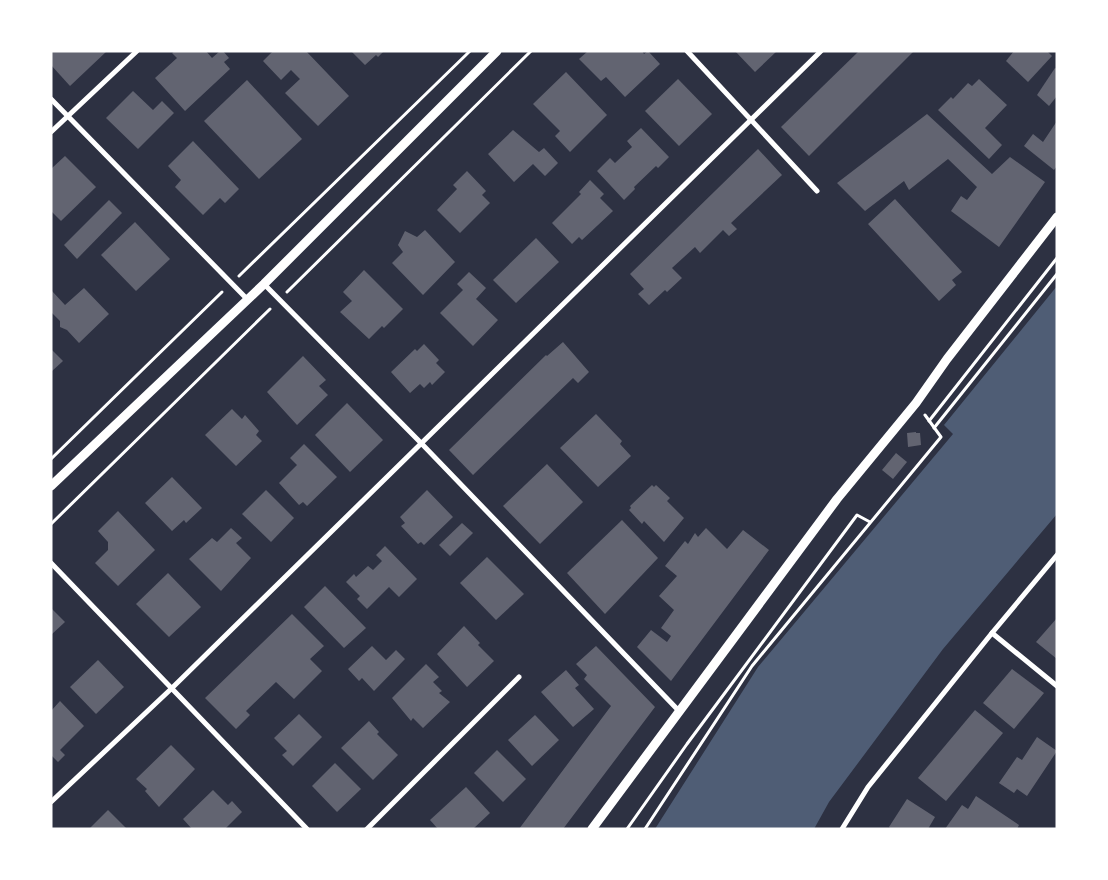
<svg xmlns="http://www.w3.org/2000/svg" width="1108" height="880" font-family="'Public Sans',sans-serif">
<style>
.water{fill:#4f5d75}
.building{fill:#626471}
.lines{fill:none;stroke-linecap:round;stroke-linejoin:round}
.path{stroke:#fff;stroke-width:3}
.minor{stroke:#fff;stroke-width:5}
.tertiary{stroke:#fff;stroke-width:9}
</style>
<rect width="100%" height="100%" fill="#2d3142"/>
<path class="water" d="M1057,286V514L943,649L829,802L814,829H655L758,667L953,434L944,425Z"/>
<g class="building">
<path d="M52,51H107L70,86L51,65Z"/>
<path d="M175,51H206L212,58L220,51H223L229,58L224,62L230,69L185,111L155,78L177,58L172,53Z"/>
<path d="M273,51H306L349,96L318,126L285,93L300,79L291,70L281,80L263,61Z"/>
<path d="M351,51H384L378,57L376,55L365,65Z"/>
<path d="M588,51H642L644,54L648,51L660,64L625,97L606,77L601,81L579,59Z"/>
<path d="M735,51H777L755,72Z"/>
<path d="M859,51H914L809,156L781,127Z"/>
<path d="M1014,51H1047L1052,56L1028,82L1006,61Z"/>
<path d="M1055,68L1057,69V96L1049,106L1037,95Z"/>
<path d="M566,72L607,115L570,152L555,136L560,131L533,104Z"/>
<path d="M678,79L712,114L679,146L645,111Z"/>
<path d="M979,79L1007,105L985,128L1002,145L989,159L938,110L951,97L953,99L968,83L972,86Z"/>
<path d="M247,80L302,139L259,179L204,121Z"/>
<path d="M133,91L153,110L162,101L174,113L138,149L106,118Z"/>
<path d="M927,114L992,174L1010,157L1045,182L999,247L951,211L961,196L967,200L977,187L948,159L909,190L904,181L865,211L837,183Z"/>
<path d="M1057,121V166L1054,170L1024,146L1033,134L1043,142Z"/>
<path d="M641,128L669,157L658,168L656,166L634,187L635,189L624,200L597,171L610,158L615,163L632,147L627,141Z"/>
<path d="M513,130L539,152L544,148L558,163L545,176L533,164L514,182L488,154Z"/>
<path d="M193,141L239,189L225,203L220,198L203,215L175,187L181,180L168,166Z"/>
<path d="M758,149L782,175L731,223L737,229L729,236L723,230L700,253L695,247L672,268L682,278L667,292L665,290L649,305L638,294L644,289L630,274Z"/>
<path d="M65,156L96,187L61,221L51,211V169Z"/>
<path d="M467,171L486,191L482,195L490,203L460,233L437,210L457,189L453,185Z"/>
<path d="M590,180L604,194L600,198L613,211L582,240L579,237L572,244L552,223L581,194L579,192Z"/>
<path d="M895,199L962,272L952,280L956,285L939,301L868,224Z"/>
<path d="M109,200L122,213L77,259L64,245Z"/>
<path d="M135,222L170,259L136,291L101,255Z"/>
<path d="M425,230L455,262L423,295L392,263L403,252L398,245L405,231L417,237Z"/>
<path d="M536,238L559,262L516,303L493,280Z"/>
<path d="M364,270L403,309L384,328L382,326L369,339L340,312L352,301L343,292Z"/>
<path d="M469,272L486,288L476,299L498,320L473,346L440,313L463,290L457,284Z"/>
<path d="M84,288L109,314L79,343L67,330L60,327V321L51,312V292L52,291L65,305Z"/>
<path d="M563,342L589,372L578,383L573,378L473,475L449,450L546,355L547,356Z"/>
<path d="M424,344L439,360L436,363L445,372L432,385L430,382L424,388L420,384L410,393L391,372L415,349L417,351Z"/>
<path d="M51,349L63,361L51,372Z"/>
<path d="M303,356L326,380L319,386L328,395L297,425L267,392Z"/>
<path d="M347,403L383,440L350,472L315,435Z"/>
<path d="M232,409L242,419L245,415L259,431L256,435L262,441L236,466L205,435Z"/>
<path d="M596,414L622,441L620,444L631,456L598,487L560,448Z"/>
<path d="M916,432V433H920L921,445L908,447L907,433Z"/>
<path d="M304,444L337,477L307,506L303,502L299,505L279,483L297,465L290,458Z"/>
<path d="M896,453L907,462L893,479L882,470Z"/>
<path d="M547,464L583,502L540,544L503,506Z"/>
<path d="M172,477L202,508L186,523L184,520L172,531L145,503Z"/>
<path d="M652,485L654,487L656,485L670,498L667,501L684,518L664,542L644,521L642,524L629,510L631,508L630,506Z"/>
<path d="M266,490L294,518L271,542L242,514Z"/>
<path d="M427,490L453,517L424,545L421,542L418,544L401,526L405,523L400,517Z"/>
<path d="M118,511L155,550L118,586L95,563L108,550V542L98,531Z"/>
<path d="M622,520L658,558L605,614L567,573Z"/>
<path d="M462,523L473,533L450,556L439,545Z"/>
<path d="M231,528L242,538L236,543L251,558L221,591L189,559L212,538L217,542Z"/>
<path d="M706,528L727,549L743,530L769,550L671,681L637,647L651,630L667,642L671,636L661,628L674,610L659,596L677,576L665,566L685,541L688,544L695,533L698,537Z"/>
<path d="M385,546L417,579L399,597L389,587L367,609L357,599L360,596L346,582L354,574L356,577L368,566L373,570L382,561L376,555Z"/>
<path d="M487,557L524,594L496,620L460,583Z"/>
<path d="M168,573L201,607L169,637L136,604Z"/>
<path d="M325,586L366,628L344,648L304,607Z"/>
<path d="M51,608L65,622L51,635Z"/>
<path d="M292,614L324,646L310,659L322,671L294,699L276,682L246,711L250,715L236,729L205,698Z"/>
<path d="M1057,618V659L1036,642Z"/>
<path d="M464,626L480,643L478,645L494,661L467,687L437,654Z"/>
<path d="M372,646L386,660L396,650L405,659L374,691L362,678L359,681L348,669Z"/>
<path d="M596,646L655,707L563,829H519L611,706L584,679L587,675L576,664Z"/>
<path d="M98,660L124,687L96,714L70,687Z"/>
<path d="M426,664L439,677L433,682L442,691L439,693L450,702L423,728L413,718L411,721L392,698Z"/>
<path d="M1012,669L1044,693L1014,729L983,703Z"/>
<path d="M566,670L579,685L575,688L594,709L573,727L541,692Z"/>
<path d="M60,701L84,726L60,750L65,755L58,762L51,755V711Z"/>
<path d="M975,710L1003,733L946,801L918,778Z"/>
<path d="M299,714L322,737L293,766L282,755L287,751L274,738Z"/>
<path d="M535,715L559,740L532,766L508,740Z"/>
<path d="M369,721L379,732L377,734L398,755L373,780L341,748Z"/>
<path d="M1037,737L1057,751L1027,796L1017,789L1014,793L999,783L1017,757L1022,760Z"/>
<path d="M171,745L195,769L159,807L145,791L147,789L136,779Z"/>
<path d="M497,750L526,779L503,802L474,773Z"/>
<path d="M335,763L361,789L337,812L312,786Z"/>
<path d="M466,787L490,813L473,829H438L430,820Z"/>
<path d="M213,790L228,805L232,801L242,812L225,829H192L183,819Z"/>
<path d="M976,796L1019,825L1017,829H945L962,805L968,809Z"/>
<path d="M907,799L935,817L928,829H891L889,827Z"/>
<path d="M108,810L127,829H89Z"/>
</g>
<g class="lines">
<g class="path">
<path d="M239,276L470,51"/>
<path d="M287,292L531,51"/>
<path d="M929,421L1057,258"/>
<path d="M934,428L1057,274"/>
<path d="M51,459L222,292"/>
<path d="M51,524L270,309"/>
<path d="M627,829L687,744L857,515L870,522"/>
<path d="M645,829L752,666L941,437L925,415"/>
</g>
<g class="minor">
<path d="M687,51L817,191"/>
<path d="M51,99L247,299"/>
<path d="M51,132L137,51"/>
<path d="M264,284L421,443L679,711"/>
<path d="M51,563L307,829"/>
<path d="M992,633L1057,686"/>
<path d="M51,802L171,689L821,51"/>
<path d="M367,829L519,677"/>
<path d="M842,829L868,787L992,633L1057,555"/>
</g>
<g class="tertiary">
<path d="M51,486L264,284L497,51"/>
<path d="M592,829L837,499L916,403L947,359L1057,217"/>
</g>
</g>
<rect width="1108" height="880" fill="none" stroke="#ffffff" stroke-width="105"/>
</svg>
